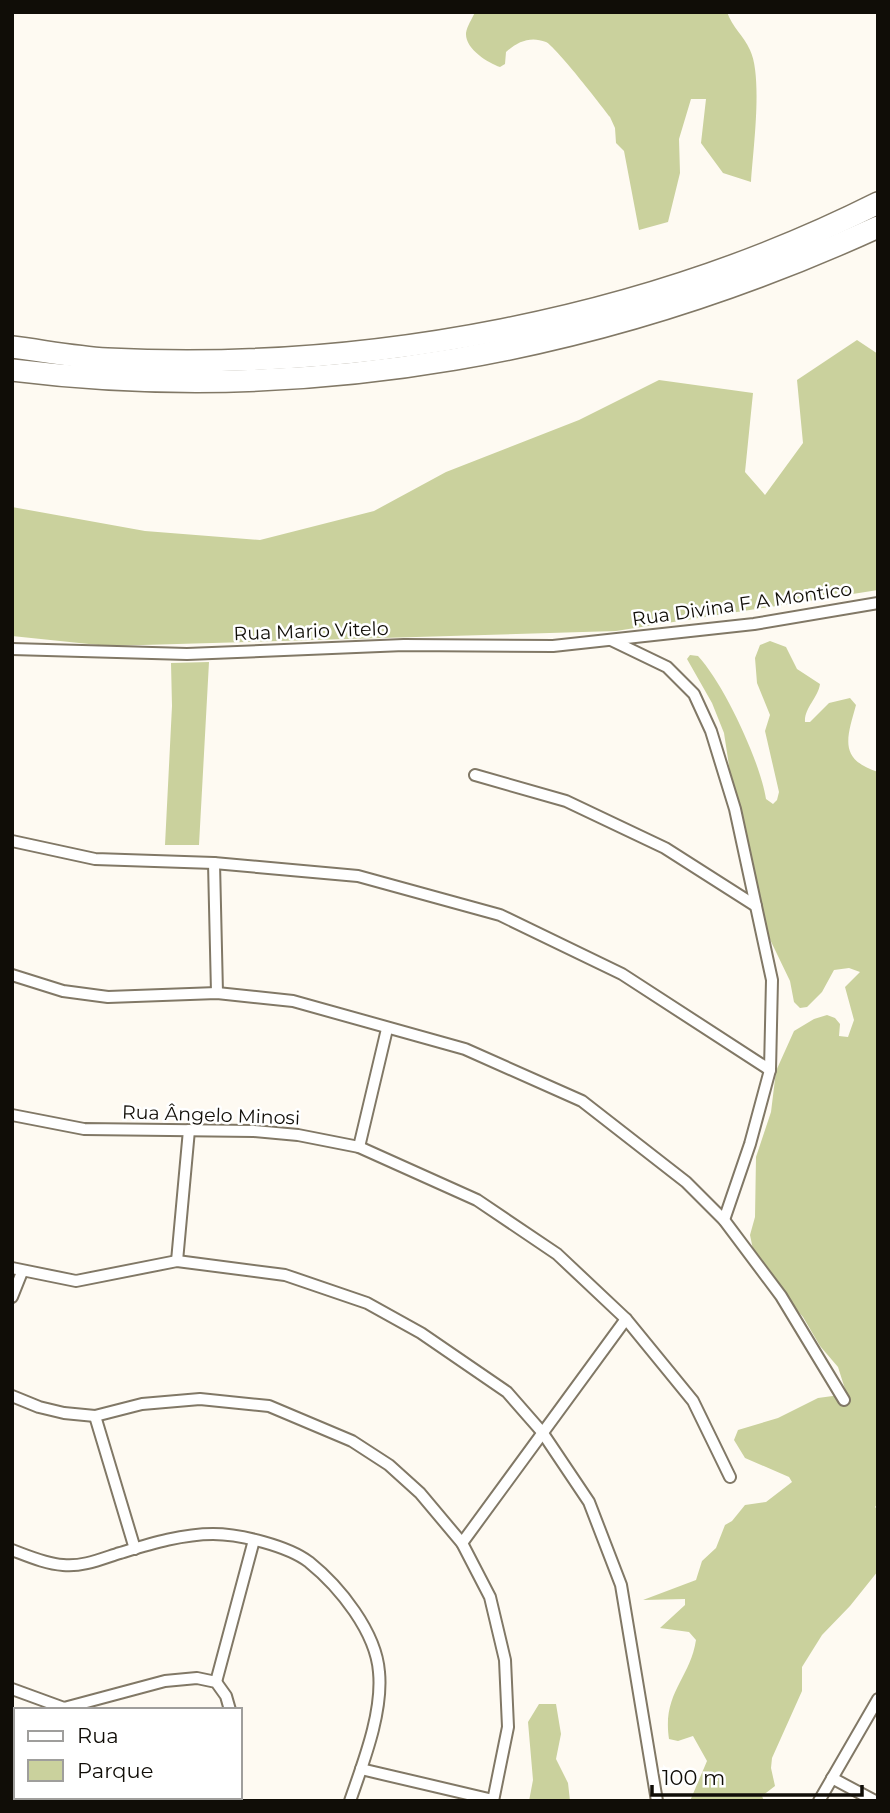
<svg xmlns="http://www.w3.org/2000/svg" width="890" height="1813" font-family="Montserrat,sans-serif">
<style>
.green{fill:#cad19d}
.lines{fill:none;stroke-linecap:round;stroke-linejoin:round}
.street-casing{stroke:#817866;stroke-width:14}
.highway-casing{stroke:#817866;stroke-width:24}
.street{stroke:#fff;stroke-width:10}
.highway{stroke:#fff;stroke-width:21}
.labels{text-anchor:middle;dominant-baseline:central;stroke-width:5;stroke-linejoin:round;paint-order:stroke}
.street-label{font-size:19px;fill:#100d07;stroke:#fff}
</style>
<rect width="100%" height="100%" fill="#fefaf2"/>
<g class="green">
<path d="M475,12H727C732,27 744,36 750,50C763,77 753,150 751,182L723,173L701,143L706,99H691L679,139L680,173L668,222L639,230L624,151L616,143L615,128L610,117C601,105 555,46 546,42C531,36 518,41 506,52L505,64L500,67C488,63 465,49 466,33C467,26 472,19 475,12Z"/>
<path d="M857,340L878,354V590L616,631L108,646L12,636V507L145,531L260,540L374,511L446,472L579,420L659,380L753,393L745,472L765,495L803,443L797,380Z"/>
<path d="M770,641L786,647L797,669L820,684C818,698 804,708 805,722H810L829,703L850,698L856,705C847,738 838,759 878,772L876,803L878,807V1503L875,1507L878,1510V1571L850,1606L822,1635L802,1667V1691L772,1758L771,1768L775,1786L762,1796L764,1801H690L707,1761L693,1736L678,1741L669,1739C662,1693 690,1679 696,1640L689,1632L660,1628L685,1605V1599L643,1600L696,1580L702,1561L716,1548L725,1525L732,1521L745,1505L766,1502L792,1482L789,1477L745,1458L734,1440L738,1430L778,1418L818,1398L840,1395L845,1389L838,1367L820,1346L803,1317L756,1264L750,1235L755,1217L756,1157L771,1112L776,1071L794,1031L814,1019L827,1015L835,1018L840,1024L839,1036L848,1037L854,1020L845,987L860,972L849,968L834,970L822,992L807,1007L800,1008L794,1002L790,981L764,927L743,857L724,733L712,703L687,659L690,655L698,656C724,684 760,761 766,799L773,804L777,800L779,792L765,731L770,715L757,683L755,658L760,645Z"/>
<path d="M209,662L199,845H165L172,706L171,663Z"/>
<path d="M539,1704H556L561,1734L556,1759L568,1783L570,1801H529L533,1780L528,1722Z"/>
</g>
<g class="lines">
<defs>
<g id="street">
<path d="M611,640L667,667L694,694L711,731L735,809L772,980L770,1070L750,1144L724,1220"/>
<path d="M12,649L187,654L404,645L553,646L754,624L878,603"/>
<path d="M475,775L566,801L665,848L756,906"/>
<path d="M12,841L95,859L214,863L358,876L500,915L622,974L770,1070"/>
<path d="M214,863L217,993"/>
<path d="M12,975L63,991L108,997L217,993L293,1001L465,1049L582,1101L686,1182L724,1220L781,1296L844,1400"/>
<path d="M12,1115L84,1129L254,1131L298,1135L359,1147L477,1200L557,1254L626,1319L693,1401L730,1477"/>
<path d="M359,1147L387,1029"/>
<path d="M177,1261L189,1130"/>
<path d="M12,1268L76,1281L177,1261L285,1275L367,1303L421,1333L507,1392L542,1432L589,1502L621,1585L657,1801"/>
<path d="M12,1297L22,1272"/>
<path d="M12,1396L39,1407L64,1413L95,1416L142,1404L200,1399L269,1406L352,1441L389,1465L420,1493L462,1543L490,1597L505,1660L508,1727L493,1801"/>
<path d="M95,1416L135,1549"/>
<path d="M462,1543L626,1319"/>
<path d="M12,1550C28,1556 46,1564 63,1565C83,1567 101,1559 120,1553C150,1544 182,1534 213,1534C240,1534 288,1546 309,1562C340,1587 376,1632 379,1672C383,1713 363,1763 350,1801"/>
<path d="M216,1682L254,1540"/>
<path d="M12,1689L64,1708L165,1681L197,1678L216,1682L226,1696L230,1710"/>
<path d="M361,1769L493,1800"/>
<path d="M832,1778L875,1801"/>
<path d="M56,1801V1797"/>
<path d="M209,1801L210,1797"/>
<path d="M819,1801L878,1699"/>
</g>
<g id="highway">
<path d="M12,347C44,351 75,357 107,359C367,372 645,320 878,203"/>
<path d="M12,370C311,407 605,352 878,227"/>
</g>
</defs>
<use href="#street" class="street-casing"/>
<use href="#highway" class="highway-casing"/>
<use href="#street" class="street"/>
<use href="#highway" class="highway"/>
</g>
<g class="labels">
<g class="street-label">
<text transform="translate(742 604) rotate(-8)">Rua Divina F A Montico</text>
<text transform="translate(311 631) rotate(-2)">Rua Mario Vitelo</text>
<text transform="translate(211 1115) rotate(2)">Rua Ângelo Minosi</text>
</g>
</g>
<rect width="890" height="1813" fill="none" stroke="#100d07" stroke-width="28"/>
<rect x="14" y="1708" width="228" height="91" fill="#ffffff" stroke="#9f9e9c" stroke-width="2"/>
<rect x="28" y="1731" width="35" height="10" fill="#ffffff" stroke="#9f9e9c" stroke-width="2"/>
<text x="77" y="1743" font-size="21" fill="#100d07">Rua</text>
<rect x="28" y="1760" width="35" height="21" fill="#cad19d" stroke="#9f9e9c" stroke-width="2"/>
<text x="77" y="1778" font-size="21" fill="#100d07">Parque</text>
<path d="M652 1785v10h210v-10" fill="none" stroke="#100d07" stroke-width="3.5"/>
<text x="662" y="1785" font-size="21" fill="#100d07" stroke="#ffffff" stroke-width="5" paint-order="stroke">100 m</text>
</svg>
